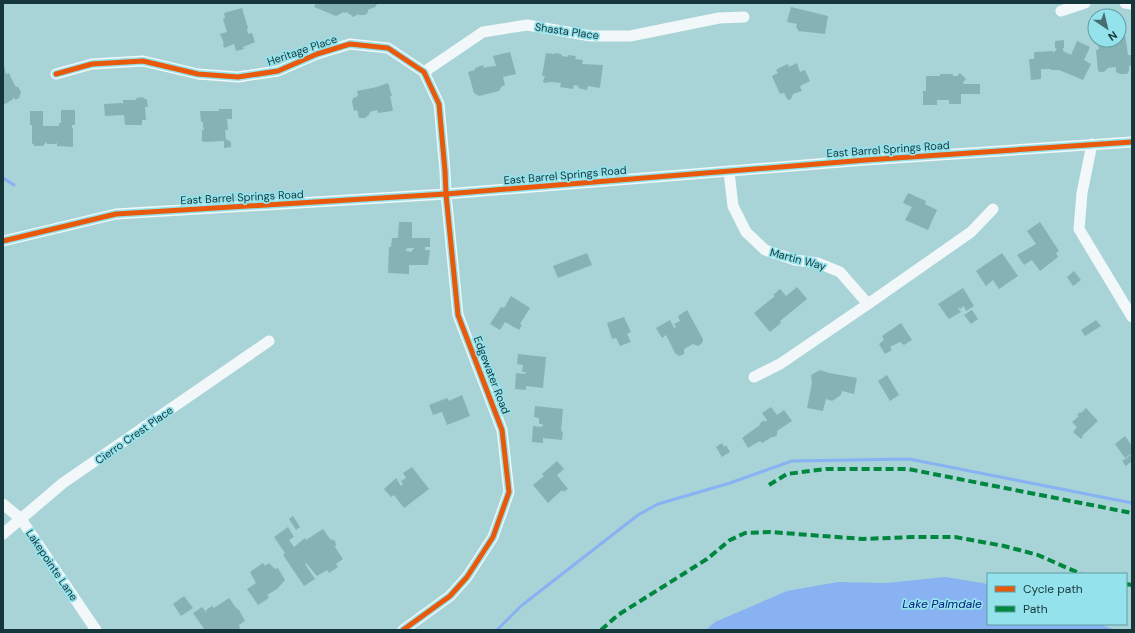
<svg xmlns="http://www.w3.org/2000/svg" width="1135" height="633" font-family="'DM Sans',sans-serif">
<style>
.water{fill:#89b2f2}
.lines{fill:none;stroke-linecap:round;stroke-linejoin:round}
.stream{stroke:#89b2f2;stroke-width:3}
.building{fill:#86b2b6;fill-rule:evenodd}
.minor{stroke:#f2f8f9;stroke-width:11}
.quiet{stroke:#00873e;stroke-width:4;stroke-dasharray:8 4;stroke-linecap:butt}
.cycleway-casing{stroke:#94e2eb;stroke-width:8}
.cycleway{stroke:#e8590c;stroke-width:5}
.labels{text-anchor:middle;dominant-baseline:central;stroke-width:3.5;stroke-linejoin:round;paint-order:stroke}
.street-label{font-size:11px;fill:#15363a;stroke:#94e2eb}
.water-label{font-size:12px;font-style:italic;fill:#041b7f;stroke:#94e2eb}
</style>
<rect width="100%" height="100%" fill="#a8d3d7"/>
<path class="water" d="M945,577L988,584V624H1100L1115,630H706L715,622L787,591L838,582L886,583Z"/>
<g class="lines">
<g class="stream">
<path d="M3,178L14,185"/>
<path d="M497,630L521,606L638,515L658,504L730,483L792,461L909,459L1132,503"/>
</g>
</g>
<g class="building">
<path d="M316,3H378L375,7L368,10V12L365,15H359V14L353,17L350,14H348V12L345,13L344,12L336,16L314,7Z"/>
<path d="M791,7L828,16L825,34L798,31V29L796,28L797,24L787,22Z"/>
<path d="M242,8L248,28L247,29L248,34L252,33L255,42L243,47L244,49L236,51L234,44L224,48L223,43H224L220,34L227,32L223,19L225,18L224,13Z"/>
<path d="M1124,28L1128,55H1132V65L1129,66V71L1127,74H1120L1116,72V68L1115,67L1108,68L1104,72H1100L1098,71L1096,50L1099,49L1098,44L1105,43L1106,45H1113V40H1119V29Z"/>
<path d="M1064,40V48H1063V51L1071,55L1077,41L1090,47L1084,60L1091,64L1083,80L1059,70H1051V69H1041V79L1031,80L1029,59H1034V53H1035V52L1053,51V52H1054L1057,49L1055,48V41Z"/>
<path d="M510,52L516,74L503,77L505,85L502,86L499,91L479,96L474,93L468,72L475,70V68L483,65L484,68L487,67L496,66L493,56Z"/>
<path d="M546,53L554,54L556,53L561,54L562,56L567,57L568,55L576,56L575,59L583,60L582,64L603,65L600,87L599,88L588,86L587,90L578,88L579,86L574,85L573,89L560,87L561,83L551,82L544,83L543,81L545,76H542Z"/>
<path d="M3,61L6,74L9,73L15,86L18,87L21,92L19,98L15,100L14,97L12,100L3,105Z"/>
<path d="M797,63L800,72L805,70L810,81L800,86L802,91L793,94L791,99L788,100L784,93L780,94L772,76L778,73L776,70L779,68L788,64L789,67Z"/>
<path d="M960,73L966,79L963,82L964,84H980V94H961V104H949V100H937V105H923V91H926V76H940V74H953V76H957Z"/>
<path d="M388,83L392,96H390L393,110L392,111L378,113L377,110L370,112L369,115L365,118H359L357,110L354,111L352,102L353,98L358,96L357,91L377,87Z"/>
<path d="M142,97L147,100L148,107H145L146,120H142V125H125L124,115L105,116L104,104L122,103L123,104V100H135L137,98Z"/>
<path d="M219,109H232V119H227L228,130H225L226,139L231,142V147L224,148V141L203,142V141H202L201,140L202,139V130H204L203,126V122H201L200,111H219Z"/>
<path d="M61,110H75V125H72V128H73V147L57,146V143L55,144H47L46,142L43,146H35L32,143V125H30V111H43V126H59V123H61Z"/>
<path d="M908,193L926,201L925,204L937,210L928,230L905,220L912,207L903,203Z"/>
<path d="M399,222H412V238H430V247H425V250H430L428,265H409V274L388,273L389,247H391L392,238H398ZM407,248H414L411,252L406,251Z"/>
<path d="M1040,222L1059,251L1056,253L1058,257L1040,271L1032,260L1024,265L1017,255L1036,244L1027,231Z"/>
<path d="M587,253L592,265L558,278L553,266Z"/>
<path d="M1002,253L1018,276L999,289L993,280L986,286L976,271Z"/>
<path d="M1074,271L1081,280L1073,286L1067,277Z"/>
<path d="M797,287L807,299L780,321L781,323L770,332L754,313L775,296L773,295L780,289L786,296Z"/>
<path d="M963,288L974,306L966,311L964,306L960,309L959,307L958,308L961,312L949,319L938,304Z"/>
<path d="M511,296L530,308L520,324L522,325L519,330L505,322L500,330L490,324L501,307L504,308Z"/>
<path d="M687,310L703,339L702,343L698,346L693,344L684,349V354L679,356L675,353L666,335L662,338L656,328L670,320L674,328L676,327L674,324L680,321L678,316Z"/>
<path d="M972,310L978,319L971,324L964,315Z"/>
<path d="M624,317L631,332L627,334L631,342L620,346L616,338L612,339L607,323Z"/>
<path d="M1096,320L1101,326L1085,336L1081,330Z"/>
<path d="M901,323L912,340L904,345L900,342L890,347L892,350L885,354L879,344L884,340L882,336Z"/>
<path d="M518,354L546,357L543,388L526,386V390L515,389L516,373L525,374L526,372H522L523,365L517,364Z"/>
<path d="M820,370L829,373L857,378L854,394L842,391L841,395L832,401L826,399L823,411L807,408L812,383L811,375Z"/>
<path d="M887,375L899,395L890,401L878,381Z"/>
<path d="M462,395L470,416L447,425L442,412L433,415L429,405L447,398L449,401Z"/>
<path d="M535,406L563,409L561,431L563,432L562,440L543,438V443L532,442L533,426L542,427L543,424H539V418L534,417Z"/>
<path d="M771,407L777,415L784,410L792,421L777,431V435L774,437H772L762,443L760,441L748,448L742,438L760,425L759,424L764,420L765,422L767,420L762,413Z"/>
<path d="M1086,408L1098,421L1082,436L1083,437L1081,439L1073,432L1077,427L1072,422L1079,416L1077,415L1080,412L1081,413Z"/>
<path d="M1125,436L1132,446V453L1125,458L1115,444Z"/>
<path d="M722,443L724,447L726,445L730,452L722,457L716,447Z"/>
<path d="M1132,454V461L1126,466L1122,461Z"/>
<path d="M557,461L564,469L557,475L568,489L563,492L562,490L548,503L533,485L544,476L542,474Z"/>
<path d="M412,467L429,489L404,508L394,495L391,497L384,489L396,478L401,486L403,484L401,481L406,478L403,473Z"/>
<path d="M293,516L300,527L296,530L289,519Z"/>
<path d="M288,527L294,537L289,540L294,547L305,538L306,540L323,529L330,539L335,541L336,545L335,547L343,559L336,564L338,567L329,573L327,570L317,576L306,563L305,564L315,579L304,586L283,555L285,553L274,537Z"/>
<path d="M263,563L265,566L269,563L275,569L278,568L285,580L277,589L267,595L269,597L266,600L258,605L247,589L256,583L250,572Z"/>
<path d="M184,596L193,608L181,616L173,604Z"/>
<path d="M229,598L236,608L239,610L245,621L239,625L240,630H205L193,613L202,607L207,613L206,610L212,606L214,608Z"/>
</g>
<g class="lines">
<g class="minor">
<path d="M1125,3L1132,4"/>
<path d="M1061,11L1085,3"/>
<path d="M424,72L483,32L527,25L591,36H630L719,18L744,17"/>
<path d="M56,74L92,64L143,61L198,74L238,77L278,71L317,54L350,44L388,48L424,72L439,104L445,171L446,194L458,315L502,430L509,492L493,537L467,577L450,596L403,630"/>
<path d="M1092,144L1082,193L1079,229L1132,317"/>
<path d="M729,172L733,206L746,232L765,250L795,260L818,263L840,272L868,304L971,232L993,209"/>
<path d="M3,241L116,214L446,194L866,160L1132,142"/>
<path d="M754,377L780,364L868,304"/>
<path d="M3,504L21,519L96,630"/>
<path d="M3,534L63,483L269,341"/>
</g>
<g class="quiet">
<path d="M769,485L787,474L826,469H908L1132,513"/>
<path d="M1126,584L1132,585"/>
<path d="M601,630L618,615L707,559L730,540L745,533L770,532L863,539L912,537H955L1004,546L1038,555L1081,574"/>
</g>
<defs>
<g id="cycleway">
<path d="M56,74L92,64L143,61L198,74L238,77L278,71L317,54L350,44L388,48L424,72L439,104L445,171L446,194L458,315L502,430L509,492L493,537L467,577L450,596L403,630"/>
<path d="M3,241L116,214L446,194L866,160L1132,142"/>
</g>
</defs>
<use href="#cycleway" class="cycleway-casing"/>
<use href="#cycleway" class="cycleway"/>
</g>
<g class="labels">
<g class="street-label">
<text transform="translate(567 31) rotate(8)">Shasta Place</text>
<text transform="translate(302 50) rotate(-19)">Heritage Place</text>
<text transform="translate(888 149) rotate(-4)">East Barrel Springs Road</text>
<text transform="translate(565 175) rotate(-5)">East Barrel Springs Road</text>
<text transform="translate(242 197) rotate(-3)">East Barrel Springs Road</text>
<text transform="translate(798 259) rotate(15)">Martin Way</text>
<text transform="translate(492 375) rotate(69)">Edgewater Road</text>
<text transform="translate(134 435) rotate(-35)">Cierro Crest Place</text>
<text transform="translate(52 565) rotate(56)">Lakepointe Lane</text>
</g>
<g class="water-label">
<text x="942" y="604">Lake Palmdale</text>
</g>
</g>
<rect width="1135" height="633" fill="none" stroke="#15363a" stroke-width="8"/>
<rect x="987" y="573" width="140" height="52" fill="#94e2eb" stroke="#619da4"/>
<rect x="995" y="586" width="20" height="6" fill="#e8590c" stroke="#619da4"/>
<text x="1023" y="593" font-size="12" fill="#15363a">Cycle path</text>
<rect x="995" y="606" width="20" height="6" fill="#00873e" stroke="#619da4"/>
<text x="1023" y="613" font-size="12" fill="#15363a">Path</text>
<g transform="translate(1107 28) rotate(145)"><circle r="19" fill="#94e2eb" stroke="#619da4"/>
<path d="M0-3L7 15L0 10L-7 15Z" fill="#486d71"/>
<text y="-6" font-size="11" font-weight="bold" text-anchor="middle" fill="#15363a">N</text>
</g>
</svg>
